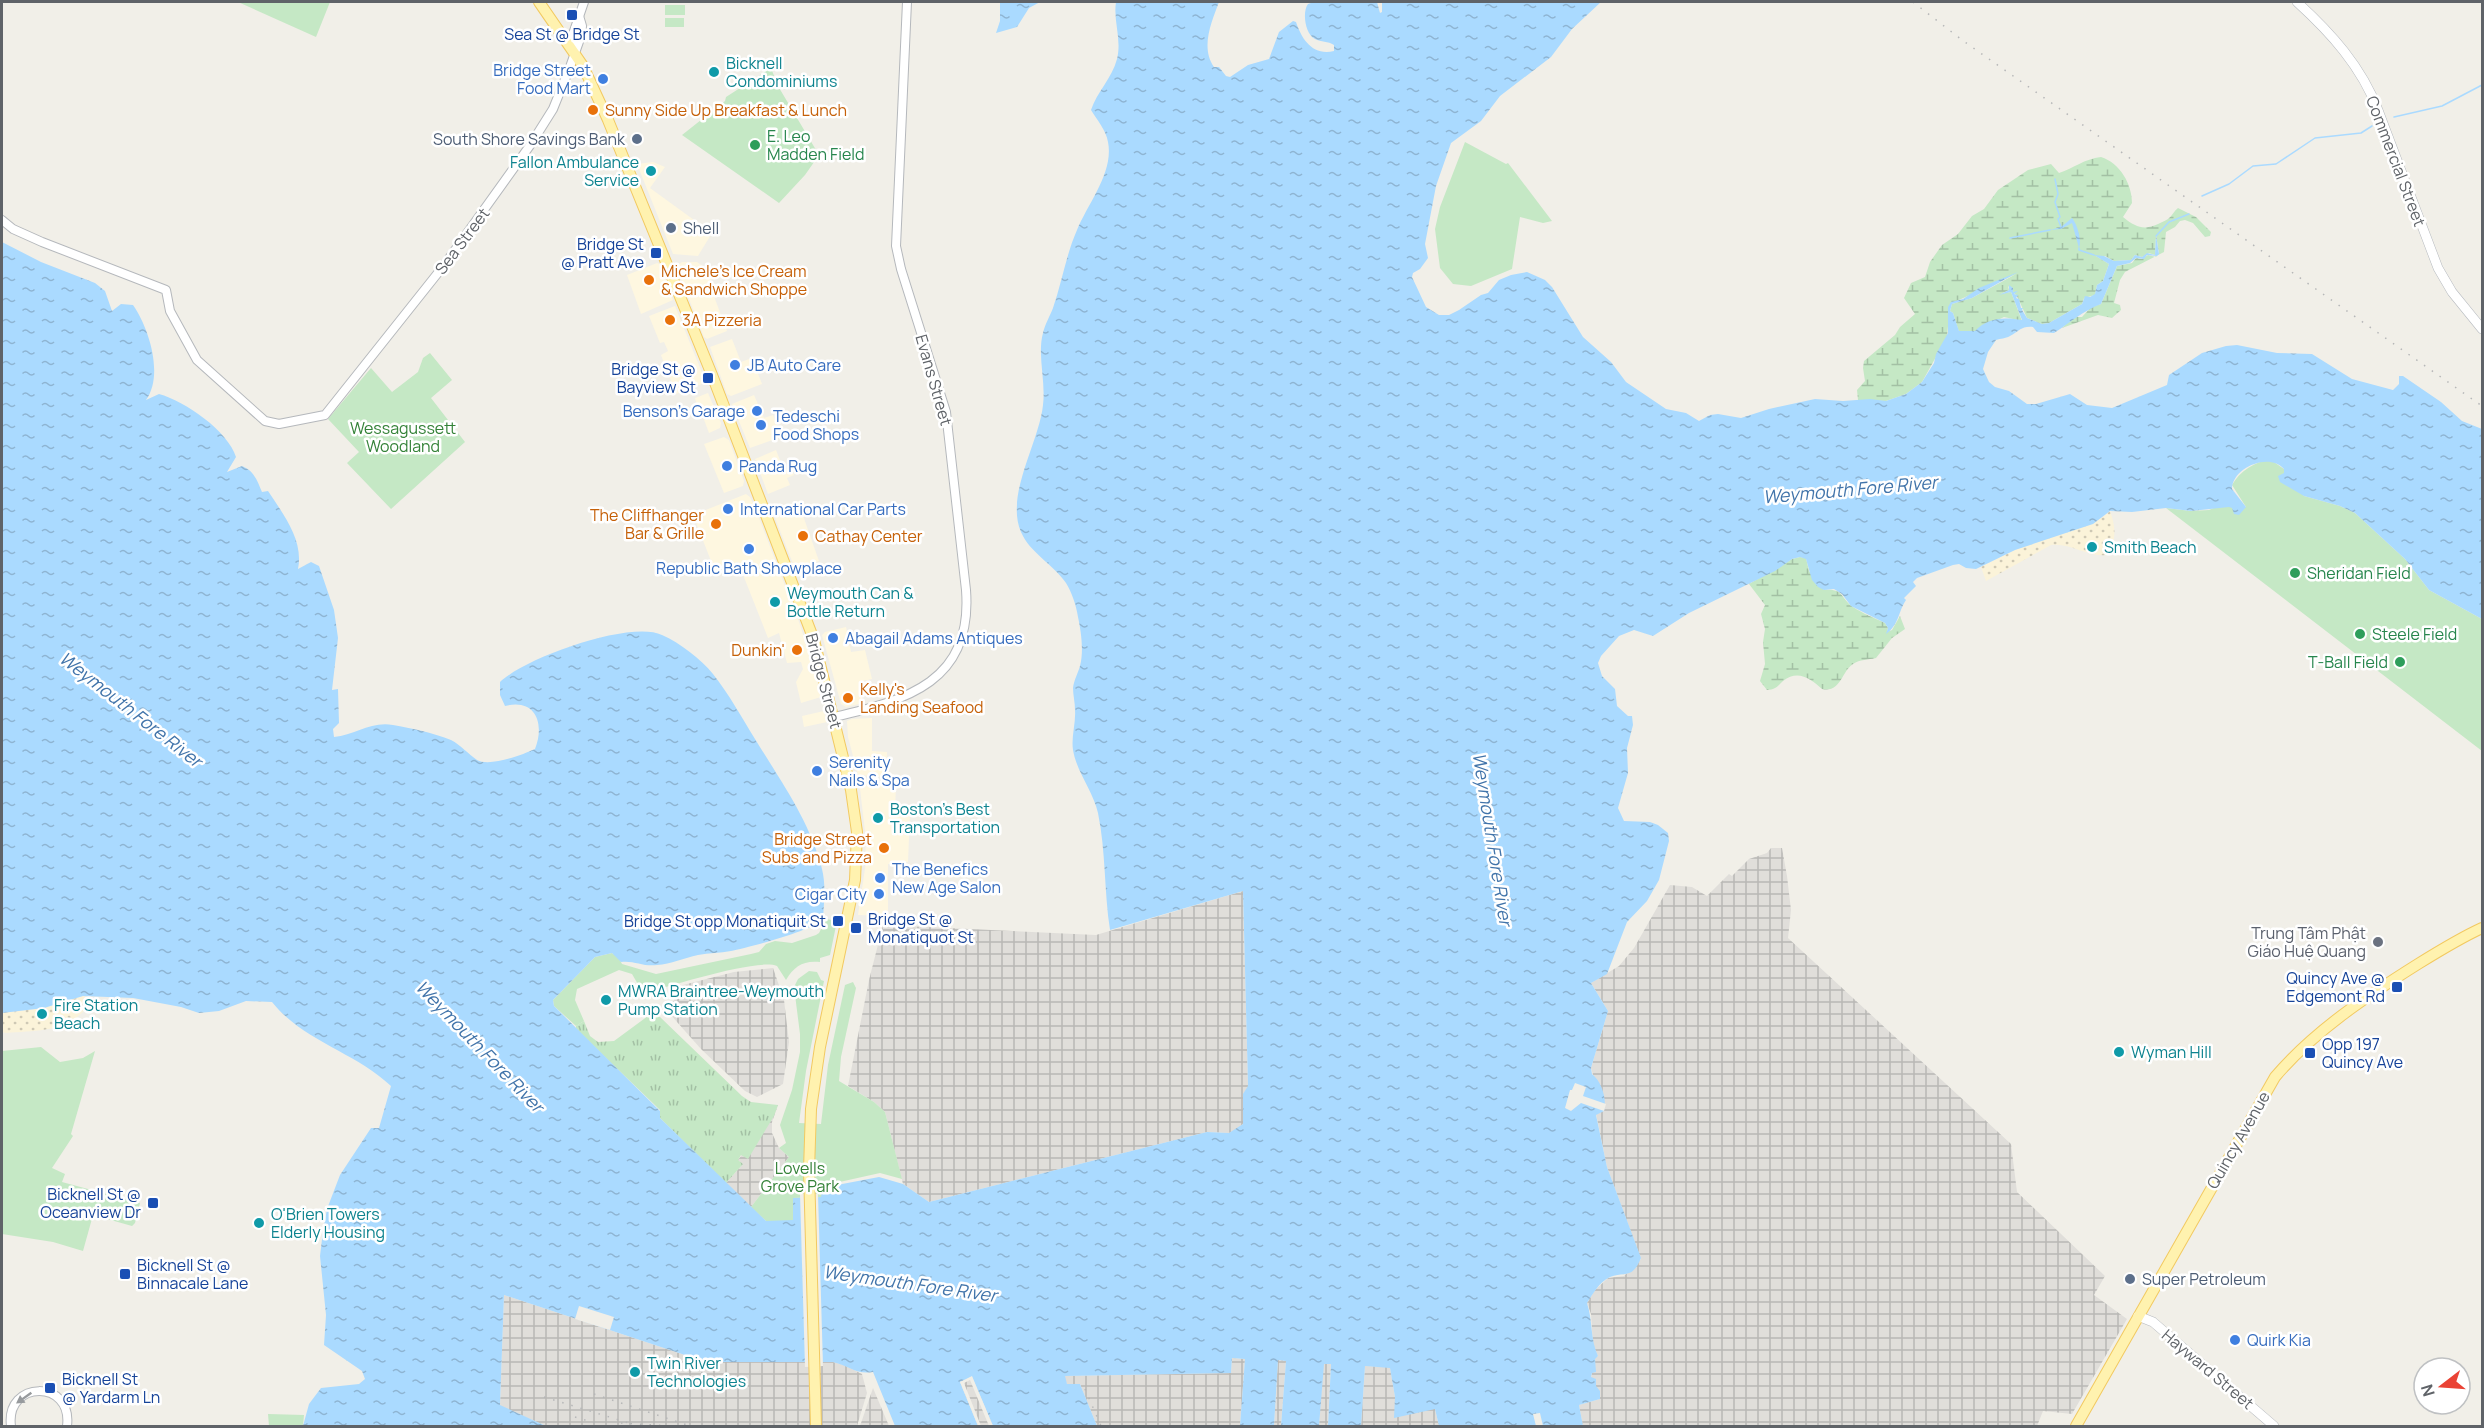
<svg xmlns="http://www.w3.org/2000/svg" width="2484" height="1428" font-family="Manrope,sans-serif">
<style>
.commercial{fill:#fef7e0}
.industrial{fill:url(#industrial-grid)}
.grass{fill:url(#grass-tufts)}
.wetland{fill:url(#wetland-marsh)}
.sand{fill:url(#sand-dots)}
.green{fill:#c5e8c5}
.water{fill:url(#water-ripples)}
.pier{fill:#f1efe8}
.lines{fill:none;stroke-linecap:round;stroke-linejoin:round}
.stream{stroke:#aadaff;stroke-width:1.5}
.tertiary-casing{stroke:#b5b8bc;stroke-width:10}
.secondary-casing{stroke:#b6babf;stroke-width:10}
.primary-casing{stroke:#f2c960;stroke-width:12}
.tertiary{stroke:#fff;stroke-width:8}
.secondary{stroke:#fff;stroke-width:9}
.primary{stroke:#fff2af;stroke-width:10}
.rail{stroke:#b6b7b8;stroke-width:1.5;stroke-dasharray:1.5 8;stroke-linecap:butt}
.oneway{fill:#979a9d}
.transit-dot{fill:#1a4fb4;stroke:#fff;stroke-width:2}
.culture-dot{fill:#0f9aa8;stroke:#fff;stroke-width:2}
.shop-dot{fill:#3f7fe0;stroke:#fff;stroke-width:2}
.food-dot{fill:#e8710a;stroke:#fff;stroke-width:2}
.service-dot{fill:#5c6f8a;stroke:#fff;stroke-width:2}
.leisure-dot{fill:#2e9e5b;stroke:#fff;stroke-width:2}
.worship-dot{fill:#6b7280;stroke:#fff;stroke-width:2}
.labels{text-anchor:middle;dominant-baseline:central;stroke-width:5;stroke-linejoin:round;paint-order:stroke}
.transit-label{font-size:16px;fill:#164399;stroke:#fff;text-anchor:end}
.culture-label{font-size:16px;fill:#0d838f;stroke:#fff;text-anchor:start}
.shop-label{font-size:16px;fill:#366cbe;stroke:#fff;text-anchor:start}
.food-label{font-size:16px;fill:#c56008;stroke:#fff;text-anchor:start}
.leisure-label{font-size:16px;fill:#27864d;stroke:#fff;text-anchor:start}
.service-label{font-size:16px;fill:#4e5e75;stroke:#fff;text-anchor:start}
.street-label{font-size:16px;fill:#5f6368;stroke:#fff}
.park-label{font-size:16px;fill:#348238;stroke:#fff}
.worship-label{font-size:16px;fill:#5b616d;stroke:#fff;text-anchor:end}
.water-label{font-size:18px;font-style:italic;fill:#4174aa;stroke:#fff}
</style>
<defs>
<pattern id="industrial-grid" width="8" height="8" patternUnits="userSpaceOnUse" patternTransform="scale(1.5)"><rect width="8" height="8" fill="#e0deda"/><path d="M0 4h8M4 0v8" fill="none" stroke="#b9b8b5"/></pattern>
<pattern id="grass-tufts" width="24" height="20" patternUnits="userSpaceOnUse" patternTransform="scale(1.5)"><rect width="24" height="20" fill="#c5e8c5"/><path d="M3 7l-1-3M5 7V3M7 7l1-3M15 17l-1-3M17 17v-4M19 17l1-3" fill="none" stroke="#a3c0a4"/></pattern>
<pattern id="wetland-marsh" width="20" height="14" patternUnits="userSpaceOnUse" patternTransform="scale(1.5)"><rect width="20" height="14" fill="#c5e8c5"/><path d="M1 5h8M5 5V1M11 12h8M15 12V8" fill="none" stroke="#a3c0a4"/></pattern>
<pattern id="sand-dots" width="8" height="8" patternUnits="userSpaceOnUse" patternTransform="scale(1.5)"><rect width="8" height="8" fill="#fbf3d9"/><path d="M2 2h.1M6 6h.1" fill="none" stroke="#cec8b4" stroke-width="1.8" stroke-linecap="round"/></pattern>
<pattern id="water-ripples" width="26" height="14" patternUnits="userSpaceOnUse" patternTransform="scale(1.5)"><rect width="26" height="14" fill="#aadaff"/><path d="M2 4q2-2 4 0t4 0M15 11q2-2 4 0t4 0" fill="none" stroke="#8eb4d2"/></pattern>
</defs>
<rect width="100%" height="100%" fill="#f1efe8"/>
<g class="commercial">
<path d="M653,162L665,167L650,188L712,233L698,256L673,254L637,164Z"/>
<path d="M682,262H697L715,275L709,283L727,331L707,339L704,337L676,266Z"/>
<path d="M657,263L660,264L673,300L641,314L627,275Z"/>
<path d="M675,306L705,380L704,383L676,394L661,355L668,351L664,342L660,343L649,316Z"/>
<path d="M732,339L741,362L752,358L762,384L731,396L727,394L710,347Z"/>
<path d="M708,393L721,423L720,428L709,433L703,417H700L695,398Z"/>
<path d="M754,395L764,418L773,415L781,437L750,448L732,404Z"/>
<path d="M724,437L729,440L744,481L743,486L724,493L704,444Z"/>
<path d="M776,450L784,470L791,468L794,475L787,478L790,485L768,494L755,459Z"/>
<path d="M746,494L750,497L754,505L799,622L813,665L821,697L801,703L796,682L803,669L801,662L787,663L779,633L768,638L738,562L715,571L693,515Z"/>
<path d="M800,507L819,561L795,569L775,518Z"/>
<path d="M846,627L851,652L865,650L872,679L859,682L863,703L846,707L841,704L822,635L825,632Z"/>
<path d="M824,711L827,722L804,727L802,716Z"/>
<path d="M872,718V751L887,752L886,777L858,775L848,737L847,721L852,719Z"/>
<path d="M866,784L896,785L895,812L910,813L908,862L888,864V916L858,915L866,862L865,831L860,789Z"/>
</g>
<g class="industrial">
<path d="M1771,848H1782L1787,876L1791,910L1788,938L2011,1144L2017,1192L2105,1276L2094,1295L2127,1319L2072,1414L2043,1411L2037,1426H1583L1579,1405L1600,1399L1591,1378L1595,1358L1598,1356L1593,1345L1591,1314L1587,1303L1595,1290L1608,1278L1624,1276L1641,1259L1607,1167L1596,1114L1604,1111L1591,1068L1608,1011L1591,983L1619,966L1634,948L1670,885L1692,887L1707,896L1729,874L1732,876L1749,859L1767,853Z"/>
<path d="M1243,891L1248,1087L1243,1124L1236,1130L1229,1133L1207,1132L929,1202L903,1184L885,1112L874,1102L848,1086L869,980L883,925L1096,935Z"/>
<path d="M773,968L784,1000L789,1042L783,1084L757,1097L745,1091L701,1049L669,1013L679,986L734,972Z"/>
<path d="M778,1105L772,1122V1133L779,1148L789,1157L751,1207L726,1183L743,1164L738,1160Z"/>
<path d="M504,1295L706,1362H833L844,1365L862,1374L867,1393L857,1426H546L500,1406Z"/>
<path d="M1232,1358L1245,1359L1240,1426H1097L1080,1384H1067L1064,1378L1065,1376L1231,1373Z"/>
<path d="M1278,1360L1286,1361L1281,1426H1274Z"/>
<path d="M1323,1364H1331L1328,1426H1319Z"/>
<path d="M1365,1366L1390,1367L1395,1397L1435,1409L1439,1426H1361Z"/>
<path d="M972,1376L993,1426H978L960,1382Z"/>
<path d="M873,1388L889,1426H860Z"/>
</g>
<path class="grass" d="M649,1013L660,1017L742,1096L751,1102L778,1105L774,1116L748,1159L741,1155L738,1160L743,1164L726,1183L660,1118V1110L576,1029V1026L584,1021L590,1036L598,1042L614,1041L648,1016Z"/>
<g class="wetland">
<path d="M2101,157C2120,163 2132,184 2132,203L2123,217C2140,231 2148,230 2168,219C2172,216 2174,211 2178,208L2196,217L2211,232L2210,236L2205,237L2193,223L2185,220L2180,221L2175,227L2166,232L2164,252L2125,272L2120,280L2114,303L2120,305L2121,310L2112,318L2098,315L2062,328L2073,317H2082L2091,307L2101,304L2117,266L2132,263L2136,258L2142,259L2148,255L2156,257L2159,253L2156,235L2155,255L2149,253L2142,257L2135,255L2131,260L2114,261L2105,256H2096L2109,264L2103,281L2097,285L2095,295L2084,298L2082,304L2049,323L2042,324L2027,318L2017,296L2008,286L2009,290L2001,294L2011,292L2022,321L2004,317L1975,331L1959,332L1953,313L1950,311L1952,304L1972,298L2016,274L1950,304L1947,337L1922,382L1906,394L1886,401L1858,400L1857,390L1865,381L1863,368L1864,361L1895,335L1900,327L1915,314L1904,298L1911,283L1925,277L1930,262L1942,245L1958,234L1972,216L1984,209L1998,190L2028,170L2051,164L2059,173C2074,168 2084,159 2101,157Z"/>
<path d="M1800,557L1806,558L1809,571L1824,590C1844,588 1840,598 1853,607C1862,613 1874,618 1885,623L1888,628L1887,632L1892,630L1900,616L1905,629L1892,638L1876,658C1868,660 1860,659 1853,664C1841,672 1841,693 1822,689C1811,679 1798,669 1783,681C1778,686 1775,690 1767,690L1760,681L1765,664L1763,642L1765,629L1761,614L1765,605L1749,584L1792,559Z"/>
</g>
<g class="sand">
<path d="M2110,511C2116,527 2117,542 2106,555C2087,557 2071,543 2051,545L1986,581L1981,567L2015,550L2103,517Z"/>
<path d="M83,996L91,1001C72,1033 40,1030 6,1033L2,1032V1013L44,1008Z"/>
</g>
<g class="green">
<path d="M238,2H330L316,37Z"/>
<rect x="665" y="5" width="20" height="10"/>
<rect x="665" y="18" width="19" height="9"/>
<path d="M771,68L778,86L819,155L805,175L779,203L682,135L725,101L726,97Z"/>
<path d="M1465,142L1506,164L1508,163L1552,221L1543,223L1520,217L1512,269L1471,286L1453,284L1440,268L1435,229L1440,207Z"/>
<path d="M430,353L452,380L431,398L465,442L391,509L347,463L359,452L328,419L371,368L392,392L418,372L423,358Z"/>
<path d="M2271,460L2284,469V474L2304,496L2340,506L2355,513L2405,559L2429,590L2482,619V751L2166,508L2191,511L2209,510L2216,507H2246L2232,485C2240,471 2255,461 2271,460Z"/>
<path d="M826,919L837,921L830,955L820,958V962C804,960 794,966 786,980L777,966C756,958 669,987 643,993L632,974L619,970L577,989L575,1000L584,1021L576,1026L554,1006L553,1000L595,957L612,953L619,958L622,964L656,974L751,954L759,952L766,944L775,941L792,943L816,935L819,933Z"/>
<path d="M809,971L817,972L821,980L824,981L806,1071L799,1123L821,1124L828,1065L845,985L853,982L856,988L841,1057L839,1081L874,1102L885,1112L902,1179L880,1173L826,1185L822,1187V1197L793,1198V1221H766L751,1207L789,1157L779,1148L786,1143L780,1125L792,1090L800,1052V1034L794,987L798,979Z"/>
<path d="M41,1047L60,1062L83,1058L95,1051L71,1134L73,1136L52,1168L65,1174L62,1182L140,1203L135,1223L132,1226L93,1215L83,1251L53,1242L2,1234V1051Z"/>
<path d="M268,1414L304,1415L303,1426H269Z"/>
</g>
<g class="water">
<path d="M1000,2H1040L1029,8L1017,27L996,33L1000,21Z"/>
<path d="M1116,2H1219C1212,21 1200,47 1214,67H1219L1226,76L1230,77L1248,65L1269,59L1279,32L1293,21L1296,22C1302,40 1313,56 1334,51V45C1328,41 1321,42 1315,39C1305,34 1302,12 1308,4L1314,2H1377L1380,13L1382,12V2H1601L1572,29L1551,57L1500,96L1481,121L1451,143L1436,186L1425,244L1428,258L1420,269L1413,273L1412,277L1426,307L1439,315H1449L1459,310L1481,295L1488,293L1499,280L1511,275L1527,272L1545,280L1552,287L1583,337L1611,362L1626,382L1666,409L1686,413L1699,421L1710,415L1718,414L1741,418L1769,409L1815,399L1843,401L1870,399L1886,401L1906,394L1922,382L1934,363L1936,354L1948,333V307L1951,302L1963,299L1979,288L2018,272L1972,298L1952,304L1950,311L1953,313L1959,331H1975C1988,317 2005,317 2022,320L2011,292L1999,295L2009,290V285L2013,288V292L2018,291L2014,294L2018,295L2016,298L2019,299L2021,308H2023L2022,310L2027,318L2042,324L2049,323L2082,304L2085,296L2090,297L2095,294L2097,285L2103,281L2109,264L2094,255L2104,256L2114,261L2131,260L2135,255L2142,257L2147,253L2155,255L2156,235L2159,254L2157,256L2147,255L2144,259L2136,258L2130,263L2117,266L2101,304C2083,311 2071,322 2054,333L2037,332L2033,327C2021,326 2020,331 2010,336C2005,339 2001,338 1996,340L1988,352L1983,369L1989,382L1995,387L2009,391L2027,404H2036L2070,394L2087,405L2112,408L2167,385L2169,375L2202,353L2226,346L2237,345L2277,353L2312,354L2352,379L2393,390L2399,384V376H2403L2441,402L2462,421L2482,429V619L2429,590L2405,559L2355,513L2340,506L2304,496L2280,482L2278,476L2284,473V469C2269,452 2232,468 2232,489L2246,507L2239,515L2234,514L2232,508L2229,507L2191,511L2166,508L2132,512L2110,511L2093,524L2015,550L1976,569L1966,568L1959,564L1953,565L1917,578L1913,582L1916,586L1904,598L1906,600C1898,612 1899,625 1886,634L1888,628L1885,623L1851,606L1842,594L1834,589L1824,590L1818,587L1812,580L1806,559L1800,557L1792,559L1775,571L1689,613L1653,636L1634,630L1619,636L1601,656L1598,663L1602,676L1615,689L1617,706L1628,716H1632L1633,725L1627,748L1628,773L1618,808L1624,821L1650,822L1658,825L1668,833L1669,841L1659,880L1647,901L1627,922L1607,974L1591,983L1608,1011L1591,1068L1592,1074C1602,1082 1607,1099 1604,1111L1596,1115L1607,1167L1641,1258C1632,1280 1625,1271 1610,1277C1599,1282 1593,1294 1587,1303C1593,1321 1590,1339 1598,1356L1595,1359L1596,1372L1592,1373L1591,1377L1596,1379V1386L1600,1391V1399L1579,1405L1583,1426H1543L1540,1413L1533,1414L1536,1426H1439L1435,1409L1394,1418L1395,1397L1390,1368L1365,1366L1361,1426H1328L1331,1364H1324L1319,1426H1281L1286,1361L1278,1360L1274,1426H1240L1245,1359L1232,1358L1231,1373L1065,1376L1067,1384H1080L1097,1426H993L972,1377L960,1382L978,1426H895L873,1372C857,1375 849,1366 833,1362H706L504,1295L500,1405L546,1426H303L309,1404L321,1388L359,1384L365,1379L362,1371L324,1345L326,1315L320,1256L323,1231L327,1209L340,1175L371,1128H379L391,1086C355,1052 303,1041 272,1002L246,1001L219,1011L199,1013L181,1007L133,998L83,996L44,1008L2,1013V242L41,262L95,283L105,291L112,311L121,304L133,305C149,328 164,375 146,400L159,394C185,401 228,431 236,457L227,472L242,466C254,471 257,480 262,492L268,491C283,514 304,540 298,569L311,562L319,566L334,610L338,638L332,690L338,689L339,723L333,729L334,737C355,735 371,721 393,725C411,728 434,733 451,740C461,745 468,754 477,760C490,767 522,755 535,749C545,724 536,698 505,706L500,695V682C525,658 630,620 662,635C680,643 701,659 713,674C729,694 742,718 755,739C780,780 810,821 822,869C826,885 824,902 823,919C815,930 747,948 731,951C720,953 709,953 698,955C684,958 671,964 657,965C644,967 633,960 621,962L612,953L595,957L553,1000L554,1006L660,1111V1118L766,1221L793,1220V1198L821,1197L822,1192L837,1185L879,1177L903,1184L929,1202L1207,1132L1229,1133L1243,1124V1094L1248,1086L1243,891L1110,930C1104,891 1106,852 1098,813C1093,791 1077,773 1073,750C1071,737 1076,723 1075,710C1075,702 1073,695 1073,688C1074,680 1078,673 1080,666C1084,651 1081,631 1078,617C1076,605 1072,593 1066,583C1053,564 1030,553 1021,532C1005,495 1039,443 1043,405C1046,381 1037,355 1043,333C1045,324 1050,316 1053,308C1062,282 1066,255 1077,230C1088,203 1114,172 1108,142C1106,130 1097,120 1091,110C1097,92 1112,78 1117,59C1122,39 1113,21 1116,2Z"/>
<path d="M2072,218C2077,224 2082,240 2079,248L2072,223L2061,229L2050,230L2061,227Z"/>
</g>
<g class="pier">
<path d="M1575,1083L1586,1087L1583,1096L1606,1104L1604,1111L1581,1103L1571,1111L1565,1108L1570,1090H1572Z"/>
<path d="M800,1194H818L823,1366L805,1367Z"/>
<path d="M579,1306L614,1317L610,1330L575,1319Z"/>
<path d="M972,1376L993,1426H989L970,1380L964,1383L981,1426H978L960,1382Z"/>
</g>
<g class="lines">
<g class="stream">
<path d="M2394,117L2442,106L2482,85"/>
<path d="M2055,179L2058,194L2055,202L2060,217L2058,219L2061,227"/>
<path d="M2202,196L2229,184L2253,166L2276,164L2315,138L2361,133L2372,126"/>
<path d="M2156,236L2169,222L2189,214"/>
<path d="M2010,238L2050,230"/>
<path d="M2079,248V250L2094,255"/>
</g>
<defs>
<g id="tertiary">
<path d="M574,50L573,34L584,2"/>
<path d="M2,220L13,229L42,242L166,290L170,311L197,360L265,421L279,424L325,415L445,264L531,144L553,109L570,67L581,36L582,26L579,16"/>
<path d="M834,717C907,700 973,682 966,590L946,412L901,269L896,246L907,2"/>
<path d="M11,1426C5,1380 73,1379 67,1426"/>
</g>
<g id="secondary">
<path d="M2297,2C2331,33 2361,66 2378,110L2438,268L2452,292L2482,329"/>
<path d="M2138,1316L2153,1322L2274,1426"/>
</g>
<g id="primary">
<path d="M539,2L583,66L608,120L712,375L814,640L851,790L857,832L855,880L820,1047L811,1109L809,1170L816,1426"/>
<path d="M2076,1426L2275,1077C2314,1031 2367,996 2418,964C2439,951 2460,938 2482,928"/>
</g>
</defs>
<use href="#tertiary" class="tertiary-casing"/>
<use href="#secondary" class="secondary-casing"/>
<use href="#primary" class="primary-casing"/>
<use href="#tertiary" class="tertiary"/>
<use href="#secondary" class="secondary"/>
<use href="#primary" class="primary"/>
<g class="rail">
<path d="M1913,2L1962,40L2482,406"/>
<path d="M1085,1389L1101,1426"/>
<path d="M594,1394L690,1426"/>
<path d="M544,1397L629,1423"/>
<path d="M575,1417L602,1425"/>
<path d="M621,1423L669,1426"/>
</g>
</g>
<defs><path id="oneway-solid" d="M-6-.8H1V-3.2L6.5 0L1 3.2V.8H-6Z" transform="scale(1.5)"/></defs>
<use class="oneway" href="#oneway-solid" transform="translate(24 1398) rotate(145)"/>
<g class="transit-dot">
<rect x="566" y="9" width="12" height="12" rx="3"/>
<rect x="650" y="247" width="12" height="12" rx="3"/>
<rect x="702" y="372" width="12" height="12" rx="3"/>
<rect x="832" y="915" width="12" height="12" rx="3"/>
<rect x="850" y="922" width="12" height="12" rx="3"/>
<rect x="2391" y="981" width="12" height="12" rx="3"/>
<rect x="2304" y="1047" width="12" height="12" rx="3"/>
<rect x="147" y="1197" width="12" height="12" rx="3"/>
<rect x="119" y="1268" width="12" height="12" rx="3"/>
<rect x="44" y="1382" width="12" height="12" rx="3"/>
</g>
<g class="culture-dot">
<circle cx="714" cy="72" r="6"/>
<circle cx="651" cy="171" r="6"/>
<circle cx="2092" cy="547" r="6"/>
<circle cx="775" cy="602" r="6"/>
<circle cx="878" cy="818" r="6"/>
<circle cx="606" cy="1000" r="6"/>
<circle cx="42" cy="1014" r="6"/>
<circle cx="2119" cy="1052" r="6"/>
<circle cx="259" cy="1223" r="6"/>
<circle cx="635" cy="1372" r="6"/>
</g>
<g class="shop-dot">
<circle cx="603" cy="79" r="6"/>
<circle cx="735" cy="365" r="6"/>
<circle cx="757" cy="411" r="6"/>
<circle cx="761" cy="425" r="6"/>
<circle cx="727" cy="466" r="6"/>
<circle cx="728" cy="509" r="6"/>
<circle cx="749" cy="549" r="6"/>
<circle cx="833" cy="638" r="6"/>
<circle cx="817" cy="771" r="6"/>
<circle cx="880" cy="878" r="6"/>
<circle cx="879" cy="894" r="6"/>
<circle cx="2235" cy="1340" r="6"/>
</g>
<g class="food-dot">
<circle cx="593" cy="110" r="6"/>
<circle cx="649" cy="280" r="6"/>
<circle cx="670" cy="320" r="6"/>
<circle cx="716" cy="524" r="6"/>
<circle cx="803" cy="536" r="6"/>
<circle cx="797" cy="650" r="6"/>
<circle cx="848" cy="698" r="6"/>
<circle cx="884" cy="848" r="6"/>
</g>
<g class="service-dot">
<circle cx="637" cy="139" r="6"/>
<circle cx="671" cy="228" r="6"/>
<circle cx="2130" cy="1279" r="6"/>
</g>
<g class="leisure-dot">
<circle cx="755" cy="145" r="6"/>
<circle cx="2295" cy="573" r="6"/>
<circle cx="2360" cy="634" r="6"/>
<circle cx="2400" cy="662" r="6"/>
</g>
<circle class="worship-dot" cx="2378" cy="942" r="6"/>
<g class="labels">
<g class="transit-label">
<text x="572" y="34" text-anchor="middle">Sea St @ Bridge St</text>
<text x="644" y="244">Bridge St<tspan x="644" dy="18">@ Pratt Ave</tspan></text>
<text x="696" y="369">Bridge St @<tspan x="696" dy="18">Bayview St</tspan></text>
<text x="868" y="919" text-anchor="start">Bridge St @<tspan x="868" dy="18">Monatiquot St</tspan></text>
<text x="826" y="921">Bridge St opp Monatiquit St</text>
<text x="2385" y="978">Quincy Ave @<tspan x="2385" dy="18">Edgemont Rd</tspan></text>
<text x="2322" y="1044" text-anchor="start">Opp 197<tspan x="2322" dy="18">Quincy Ave</tspan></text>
<text x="141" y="1194">Bicknell St @<tspan x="141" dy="18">Oceanview Dr</tspan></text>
<text x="137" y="1265" text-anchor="start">Bicknell St @<tspan x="137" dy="18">Binnacale Lane</tspan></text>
<text x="62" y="1379" text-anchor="start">Bicknell St<tspan x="62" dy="18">@ Yardarm Ln</tspan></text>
</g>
<g class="culture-label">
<text x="726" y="63">Bicknell<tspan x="726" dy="18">Condominiums</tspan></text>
<text x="639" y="162" text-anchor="end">Fallon Ambulance<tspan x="639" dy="18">Service</tspan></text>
<text x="2104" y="547">Smith Beach</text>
<text x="787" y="593">Weymouth Can &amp;<tspan x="787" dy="18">Bottle Return</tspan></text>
<text x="890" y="809">Boston's Best<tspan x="890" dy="18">Transportation</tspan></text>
<text x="618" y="991">MWRA Braintree-Weymouth<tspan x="618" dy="18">Pump Station</tspan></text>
<text x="54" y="1005">Fire Station<tspan x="54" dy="18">Beach</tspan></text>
<text x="2131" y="1052">Wyman Hill</text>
<text x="271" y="1214">O'Brien Towers<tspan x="271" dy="18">Elderly Housing</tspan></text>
<text x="647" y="1363">Twin River<tspan x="647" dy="18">Technologies</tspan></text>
</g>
<g class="shop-label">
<text x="591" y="70" text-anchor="end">Bridge Street<tspan x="591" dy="18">Food Mart</tspan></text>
<text x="747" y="365">JB Auto Care</text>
<text x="745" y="411" text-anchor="end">Benson's Garage</text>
<text x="773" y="416">Tedeschi<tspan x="773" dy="18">Food Shops</tspan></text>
<text x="739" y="466">Panda Rug</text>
<text x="740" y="509">International Car Parts</text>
<text x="749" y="568" text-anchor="middle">Republic Bath Showplace</text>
<text x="845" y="638">Abagail Adams Antiques</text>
<text x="829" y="762">Serenity<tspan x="829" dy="18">Nails &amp; Spa</tspan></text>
<text x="892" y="869">The Benefics<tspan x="892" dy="18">New Age Salon</tspan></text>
<text x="867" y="894" text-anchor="end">Cigar City</text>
<text x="2247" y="1340">Quirk Kia</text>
</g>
<g class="food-label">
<text x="605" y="110">Sunny Side Up Breakfast &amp; Lunch</text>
<text x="661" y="271">Michele's Ice Cream<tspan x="661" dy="18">&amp; Sandwich Shoppe</tspan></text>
<text x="682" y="320">3A Pizzeria</text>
<text x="704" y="515" text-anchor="end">The Cliffhanger<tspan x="704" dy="18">Bar &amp; Grille</tspan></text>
<text x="815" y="536">Cathay Center</text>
<text x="785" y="650" text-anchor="end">Dunkin'</text>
<text x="860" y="689">Kelly's<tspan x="860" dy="18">Landing Seafood</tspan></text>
<text x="872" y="839" text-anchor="end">Bridge Street<tspan x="872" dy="18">Subs and Pizza</tspan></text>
</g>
<g class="leisure-label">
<text x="767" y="136">E. Leo<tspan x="767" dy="18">Madden Field</tspan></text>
<text x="2307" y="573">Sheridan Field</text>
<text x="2372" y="634">Steele Field</text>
<text x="2388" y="662" text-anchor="end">T-Ball Field</text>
</g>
<g class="service-label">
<text x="625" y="139" text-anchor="end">South Shore Savings Bank</text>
<text x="683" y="228">Shell</text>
<text x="2142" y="1279">Super Petroleum</text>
</g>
<g class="street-label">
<text transform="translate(2396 161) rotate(69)">Commercial Street</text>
<text transform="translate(462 241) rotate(-53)">Sea Street</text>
<text transform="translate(934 380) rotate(74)">Evans Street</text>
<text transform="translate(824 681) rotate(75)">Bridge Street</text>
<text transform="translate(2238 1140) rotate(-60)">Quincy Avenue</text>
<text transform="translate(2208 1369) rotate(40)">Hayward Street</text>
</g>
<g class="park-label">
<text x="403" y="428">Wessagussett<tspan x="403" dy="18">Woodland</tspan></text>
<text x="800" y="1168">Lovells<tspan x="800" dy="18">Grove Park</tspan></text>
</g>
<g class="worship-label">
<text x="2366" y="933">Trung Tâm Phật<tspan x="2366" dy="18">Giáo Huệ Quang</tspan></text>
</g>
<g class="water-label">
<text transform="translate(1850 489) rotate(-5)">Weymouth Fore River</text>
<text transform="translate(131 709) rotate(38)">Weymouth Fore River</text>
<text transform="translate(1493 839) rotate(81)">Weymouth Fore River</text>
<text transform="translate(480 1046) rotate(46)">Weymouth Fore River</text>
<text transform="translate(910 1283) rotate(8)">Weymouth Fore River</text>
</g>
</g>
<rect width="2484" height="1428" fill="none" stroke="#5f6368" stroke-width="6"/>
<g transform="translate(2442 1386) rotate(253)"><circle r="28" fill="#ffffff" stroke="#bfc1c3" stroke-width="1.5"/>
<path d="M0-4.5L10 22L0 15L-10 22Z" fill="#ea4335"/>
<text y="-9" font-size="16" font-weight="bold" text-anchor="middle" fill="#5f6368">N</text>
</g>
</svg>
